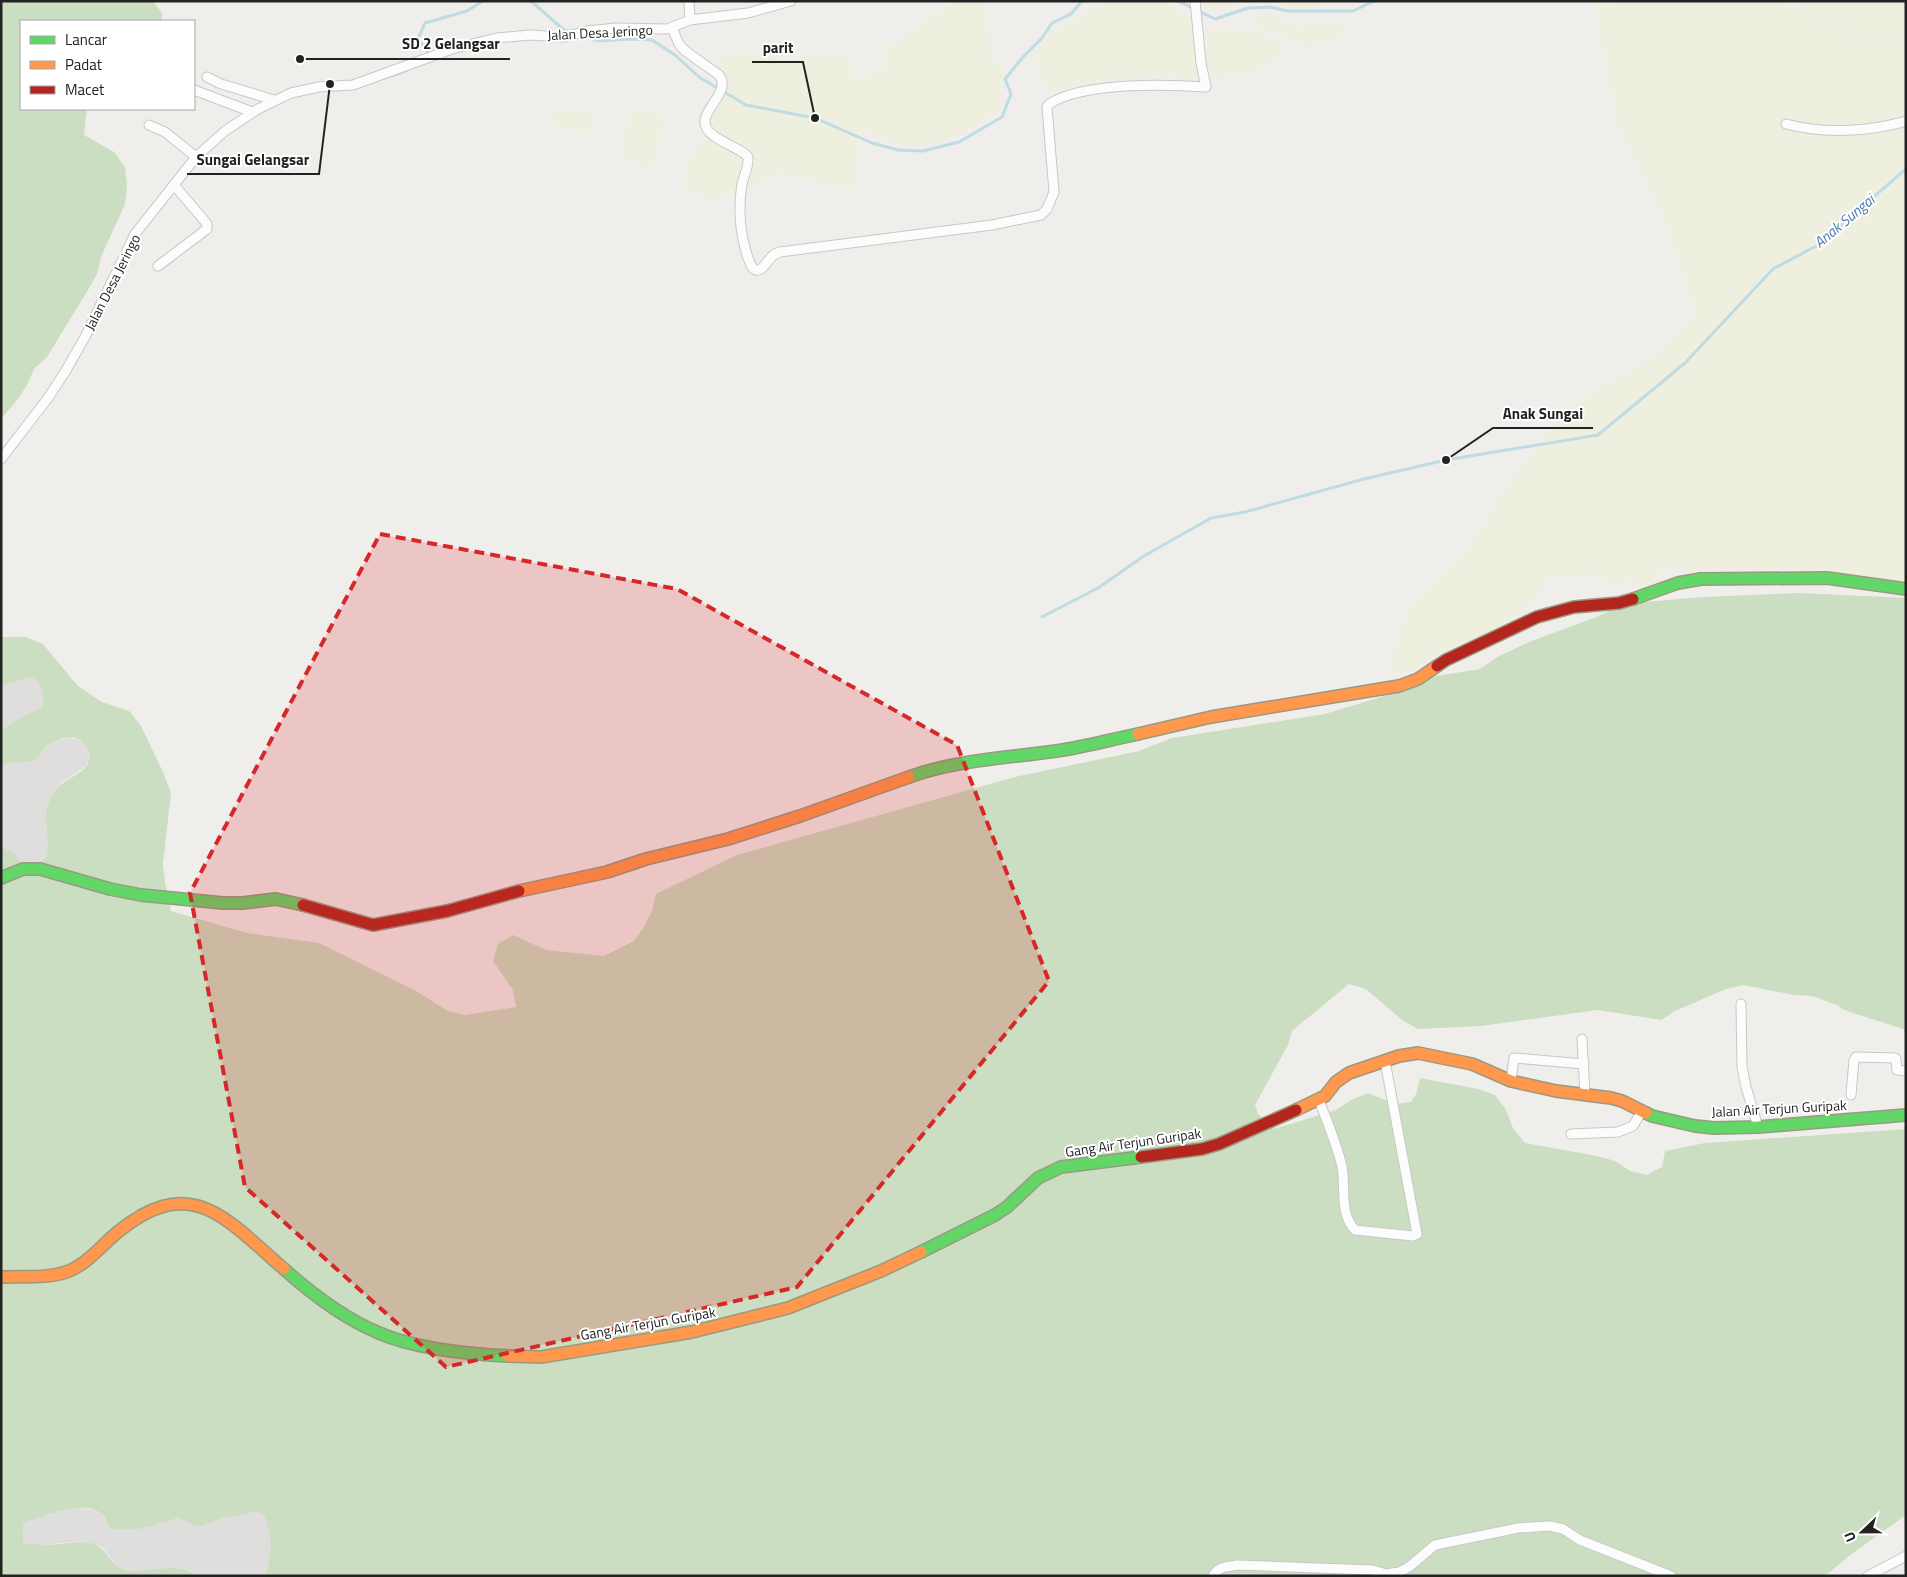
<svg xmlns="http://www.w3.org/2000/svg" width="1907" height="1577" font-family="'Titillium Web',sans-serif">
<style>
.residential{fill:#dfdedc}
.farmland{fill:#efefdf}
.forest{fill:#cbdec1}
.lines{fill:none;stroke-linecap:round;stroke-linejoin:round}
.stream{stroke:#bfdbe3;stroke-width:3}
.street-casing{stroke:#c9c8c7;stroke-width:11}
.fast-casing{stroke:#999a82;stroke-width:14}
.slow-casing{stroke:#999a82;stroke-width:14}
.jam-casing{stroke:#999a82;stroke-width:14}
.street{stroke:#fdfcfc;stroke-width:9}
.fast{stroke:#63d668;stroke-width:11}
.slow{stroke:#ff974d;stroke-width:11}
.jam{stroke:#b3261e;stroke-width:11}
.marked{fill:#d62828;fill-opacity:0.2;stroke:#d62828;stroke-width:4;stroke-dasharray:10 6;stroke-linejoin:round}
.labels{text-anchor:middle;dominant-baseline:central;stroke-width:4;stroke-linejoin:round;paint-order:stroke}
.street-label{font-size:14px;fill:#222;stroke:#fff}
.water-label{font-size:15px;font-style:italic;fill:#4a7aab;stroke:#fff}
.leader{fill:none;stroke:#222;stroke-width:2}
.callout-dot{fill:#222;stroke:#fff;stroke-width:2}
.callout-label{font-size:15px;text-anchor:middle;font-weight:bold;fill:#222;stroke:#fff;stroke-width:4;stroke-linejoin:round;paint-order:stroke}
</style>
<rect width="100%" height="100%" fill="#f0eeeb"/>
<g class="residential">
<path d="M32,677L39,682L45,699L42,707L14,721L1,731V685Z"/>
<path d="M69,737L77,739L84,744L88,751L89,760L84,768L62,782L56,788L52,796L46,822L49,841L48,851L44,860L22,865L12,852L1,847V765L41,755L43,747Z"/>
<path d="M77,1507L93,1510L101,1514L111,1529H140L178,1518L186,1520L194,1526H202L220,1519L255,1512L264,1515L271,1534L272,1544L267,1574L266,1576H197L190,1570L173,1568L143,1572L126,1571L118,1568L103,1548L87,1541L37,1545L23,1543L22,1523L68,1508Z"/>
</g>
<g class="farmland">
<path d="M955,1H993L986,4L991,64L1004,61L998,110L962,134L932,144L898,145L861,130L852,188L779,172L735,190L716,201L683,187L689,159L702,144L701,117L711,103L723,55L763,53L791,62L850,52L852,79L874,76L886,66L883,44L897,43Z"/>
<path d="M1107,1H1160L1194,19L1199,79L1165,76L1112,78L1049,90L1033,54L1054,32Z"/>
<path d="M1204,1H1243L1236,7H1206Z"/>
<path d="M1267,1H1330L1303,15L1284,6Z"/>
<path d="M1622,1H1777L1811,15L1859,38L1892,42L1906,35V589L1855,588L1821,584L1772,586L1719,584L1690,578L1684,565L1655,574L1657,587L1641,591L1636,581L1625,580L1619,584L1595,574L1547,578L1535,599L1494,630L1430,655L1417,670L1396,674L1387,679L1408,608L1468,552L1510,481L1571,406L1661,353L1696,313L1673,241L1643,172L1620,131L1594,4H1612Z"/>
<path d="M1783,1H1906V34L1892,41L1859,36L1813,13Z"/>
<path d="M1268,13L1297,28L1351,24L1346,32L1327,41L1307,47L1277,31L1260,30L1256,18Z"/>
<path d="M1210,29H1245L1285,45L1286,53L1246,73L1218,78L1205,61Z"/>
<path d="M551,107L592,114L589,135L554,125Z"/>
<path d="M633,108L665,117L650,168L619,154Z"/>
</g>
<g class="forest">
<path d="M1,1H153L162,13V21H21V109H87L84,135L114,152L125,167L127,186L125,204L101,257L97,274L88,290L47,357L34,369L27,385L18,399L1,419Z"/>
<path d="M1799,593L1906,598V1030L1844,1010L1837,1005L1812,996L1794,995L1743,985L1726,989L1675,1011L1661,1020L1598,1010L1481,1026L1418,1029L1402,1020L1366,989L1349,984L1292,1031L1288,1045L1255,1105L1258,1114L1274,1129L1336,1110L1351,1100L1368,1093L1396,1104L1411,1102L1416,1094L1420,1078L1478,1089L1495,1095L1506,1110L1513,1128L1525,1143L1597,1156L1615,1161L1630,1171L1647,1175L1662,1167L1665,1151L1705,1143L1906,1129V1515L1853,1553L1830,1572L1822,1576H266C272,1550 273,1540 264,1515L255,1512L220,1519L202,1526H194L186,1521L178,1518L140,1529H111C108,1525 106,1519 102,1515C86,1497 42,1517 23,1523V1543C38,1545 53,1545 69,1543C75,1543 82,1541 88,1542C109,1546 110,1570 130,1571C152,1573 179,1560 197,1576H1V847L13,852L23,865L44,860C51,846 47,837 46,823C45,814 48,804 51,797C59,778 86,776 89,760C91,749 80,736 69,737C61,738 51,744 44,747C36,770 19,758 1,765V731L14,721L42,707C46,696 42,684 32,677L1,685V637H26L43,644L78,686L102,702L129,711L141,726L164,774L171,793L163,864L165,882L171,911L247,933L319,943L416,991L448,1011L465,1015L516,1007L513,990L493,961L498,944L513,935L546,950L604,956L634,941L644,927L652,911L656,894L737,855L1015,777L1139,751L1172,738L1325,714L1414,687L1418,679L1480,669L1497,657L1529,642L1594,618L1618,607L1634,603L1702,597Z"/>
</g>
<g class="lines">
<g class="stream">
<path d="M531,1L564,30L572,32"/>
<path d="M1178,1L1215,19L1248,8L1270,7L1287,11H1353L1374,1"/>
<path d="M582,36L600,41L629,39L652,40L675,55L699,77L746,105L815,118L872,143L898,150L923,151L959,142L1002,117L1011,94L1005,79L1023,57L1042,38L1052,23L1071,14L1082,1"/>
<path d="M430,55L418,39L425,23L467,11L483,1"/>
<path d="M374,81L401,73L411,68"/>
<path d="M1042,617L1098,588L1144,556L1211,518L1245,512L1364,479L1446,460L1598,435L1685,363L1773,269L1818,245L1906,169"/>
</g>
<defs>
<g id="street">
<path d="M689,1L690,20"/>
<path d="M672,28L679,44L684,50L719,75C733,93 696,112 707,129C712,138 735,147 744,153L748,157C749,166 744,175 742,184C738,208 740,234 748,258C750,262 751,269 756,270C765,272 767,255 780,252L992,225L1041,215L1047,209L1054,192L1047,107L1049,104C1083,82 1166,84 1206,87L1201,63L1195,1"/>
<path d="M207,77L221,84L274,100"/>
<path d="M194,90L252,112"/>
<path d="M1786,124C1823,134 1869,132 1906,121"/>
<path d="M149,125L165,132L196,157"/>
<path d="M158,266L207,229V224L203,219L174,185"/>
<path d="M1,459L48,398L65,372L85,337L135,234L196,157L225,131L258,109L291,93L319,87L353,85L452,49L497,38L529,35L564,37L587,31L616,28L667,29L690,20L748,13L791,1"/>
<path d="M1741,1004L1742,1067L1746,1087L1758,1127"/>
<path d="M1582,1039L1585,1095"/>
<path d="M1511,1081L1514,1058L1584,1064"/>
<path d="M1851,1095L1854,1060L1856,1057L1895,1058L1896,1059L1897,1070L1906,1071"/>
<path d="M1319,1100C1327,1122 1337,1144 1342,1167C1346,1188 1339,1213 1355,1230L1413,1236L1417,1234L1385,1061"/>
<path d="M1571,1134L1618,1132L1633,1126L1642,1111"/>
<path d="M1213,1576C1218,1566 1227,1567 1237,1565L1373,1570L1386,1574L1399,1572L1409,1567L1435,1545L1518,1528L1550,1526L1563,1529L1580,1540L1671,1576"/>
<path d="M1868,1576L1906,1556"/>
</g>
<g id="fast">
<path d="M1633,599L1678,583L1701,579L1827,578L1906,589"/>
<path d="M909,777C959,759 1011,758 1063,750C1088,746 1113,739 1138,734"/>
<path d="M1,878L23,869H40L110,889L141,895L223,903H243L276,899L303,905"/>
<path d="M1646,1113L1652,1116L1695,1126L1714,1128L1758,1127L1906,1115"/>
<path d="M921,1252L995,1215L1007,1207L1038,1178L1061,1167L1141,1157"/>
<path d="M284,1269C313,1295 343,1318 379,1333C416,1349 467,1354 508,1356"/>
</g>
<g id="slow">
<path d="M1138,734L1211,717L1399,686L1418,679L1437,666"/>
<path d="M519,891L607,872L646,859L728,839L800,816L909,777"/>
<path d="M1296,1110L1325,1096L1336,1082L1349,1073L1399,1056L1418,1053L1472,1064L1511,1081L1556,1091L1611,1098L1622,1101L1646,1113"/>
<path d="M1,1277C23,1276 48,1279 69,1271C88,1263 103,1244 119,1231C192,1172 227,1220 284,1269"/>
<path d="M508,1356L541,1357L692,1332L788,1308L881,1271L921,1252"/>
</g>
<g id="jam">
<path d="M1437,666L1446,660L1537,617L1574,607L1619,603L1633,599"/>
<path d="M303,905L373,925L447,911L519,891"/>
<path d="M1141,1157L1202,1149L1219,1144L1296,1110"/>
</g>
</defs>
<use href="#street" class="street-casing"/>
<use href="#fast" class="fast-casing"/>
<use href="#slow" class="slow-casing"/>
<use href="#jam" class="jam-casing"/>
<use href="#street" class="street"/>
<use href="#fast" class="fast"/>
<use href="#slow" class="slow"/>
<use href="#jam" class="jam"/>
</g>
<path class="marked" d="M380,534L677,589L957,745L1049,981L797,1287L446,1367L245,1187L190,893Z"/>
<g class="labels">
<g class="street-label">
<text transform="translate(600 32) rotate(-3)">Jalan Desa Jeringo</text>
<text transform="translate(112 282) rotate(-63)">Jalan Desa Jeringo</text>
<text transform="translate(1779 1108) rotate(-3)">Jalan Air Terjun Guripak</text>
<text transform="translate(1133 1142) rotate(-8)">Gang Air Terjun Guripak</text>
<text transform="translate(648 1323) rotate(-10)">Gang Air Terjun Guripak</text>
</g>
<g class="water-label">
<text transform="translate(1844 221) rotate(-40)">Anak Sungai</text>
</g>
</g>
<path class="leader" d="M300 59L392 59H510M815 118L803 62H752M330 84L319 174H187M1446 460L1493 428H1593"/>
<g class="callout-dot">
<circle cx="300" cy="59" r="5"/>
<circle cx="815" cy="118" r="5"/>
<circle cx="330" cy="84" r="5"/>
<circle cx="1446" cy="460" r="5"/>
</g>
<g class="callout-label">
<text x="451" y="49">SD 2 Gelangsar</text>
<text x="778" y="53">parit</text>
<text x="253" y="165">Sungai Gelangsar</text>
<text x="1543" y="419">Anak Sungai</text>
</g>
<rect width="1907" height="1577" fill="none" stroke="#222222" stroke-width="5"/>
<rect x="20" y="20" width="175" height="90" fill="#ffffff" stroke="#a7a7a7"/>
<rect x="30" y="36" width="25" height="8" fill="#63d668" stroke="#a7a7a7"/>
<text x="65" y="45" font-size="15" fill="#222222">Lancar</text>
<rect x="30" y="61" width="25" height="8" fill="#ff974d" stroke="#a7a7a7"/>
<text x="65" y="70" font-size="15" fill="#222222">Padat</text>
<rect x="30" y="86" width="25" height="8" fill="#b3261e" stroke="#a7a7a7"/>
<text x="65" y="95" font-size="15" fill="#222222">Macet</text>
<g transform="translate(1862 1532) rotate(248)" stroke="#ffffff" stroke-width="4" paint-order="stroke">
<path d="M0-4L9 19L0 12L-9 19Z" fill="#222222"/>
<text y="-8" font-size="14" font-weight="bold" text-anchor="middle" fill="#222222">U</text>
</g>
</svg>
